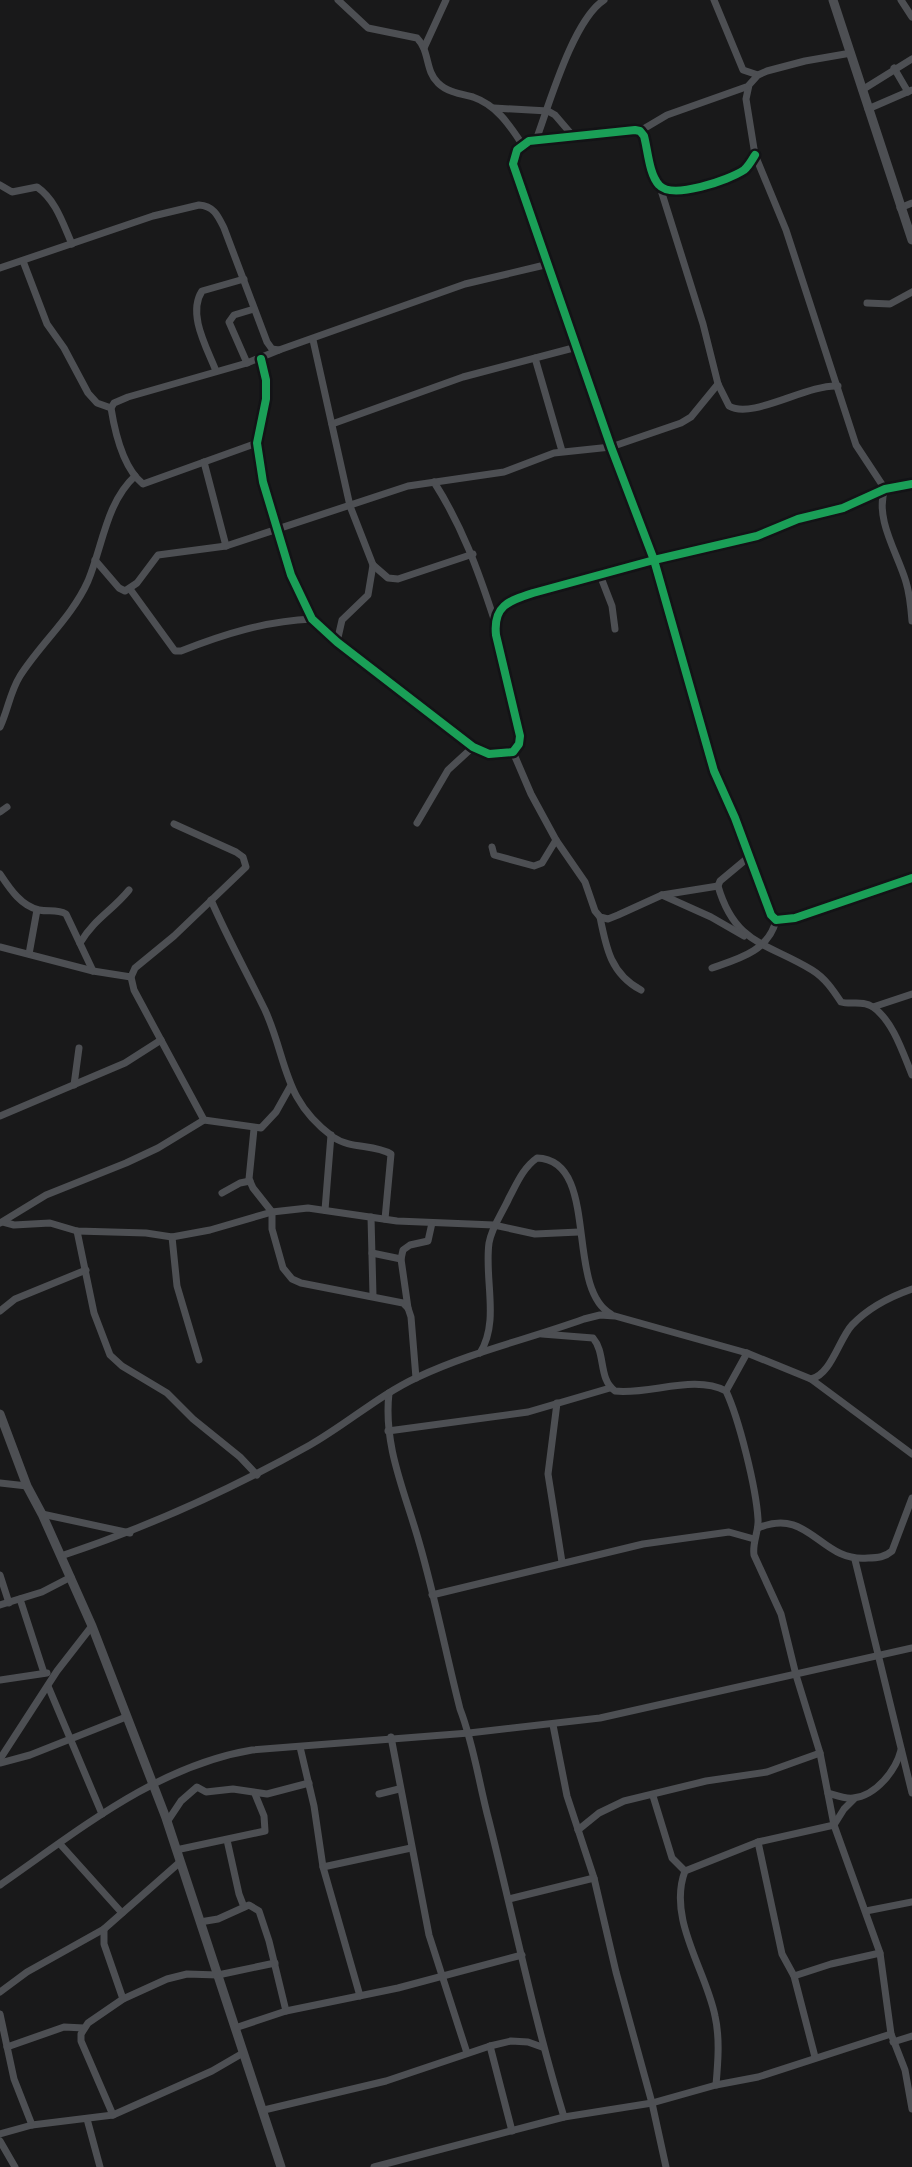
<svg xmlns="http://www.w3.org/2000/svg" width="912" height="2167" font-family="'Fira Sans Condensed',sans-serif">
<style>
.lines{fill:none;stroke-linecap:round;stroke-linejoin:round}
.minor{stroke:#4d4f53;stroke-width:7}
.tertiary{stroke:#4d4f53;stroke-width:9}
.cycleway-casing{stroke:#131316;stroke-width:13}
.cycleway{stroke:#1a9f57;stroke-width:8}
</style>
<rect width="100%" height="100%" fill="#19191a"/>
<g class="lines">
<g class="minor">
<path d="M338,0L368,28L417,38C430,51 425,71 438,83C447,92 461,94 473,97C496,105 509,124 522,144"/>
<path d="M714,0L743,70L758,75"/>
<path d="M901,0L912,17"/>
<path d="M424,48L446,0"/>
<path d="M851,53L805,61L767,71L758,75L749,85L746,99L755,155L786,230L856,445L885,489C874,518 898,554 906,582C910,595 911,608 912,621"/>
<path d="M894,68L908,92"/>
<path d="M862,90L912,59"/>
<path d="M494,108L548,111L555,115L573,136"/>
<path d="M868,109L912,90"/>
<path d="M640,131L667,115L746,87"/>
<path d="M536,140C549,105 573,20 604,0"/>
<path d="M755,155C752,160 748,167 744,170C729,180 672,200 659,185C649,174 648,151 644,136L640,131L635,130L529,141L517,150L513,164L611,447L654,560L714,771L735,818L771,915L776,920L795,918L912,878"/>
<path d="M0,185L12,192L37,187C56,200 63,224 72,244"/>
<path d="M660,187L703,324L718,384L729,406C752,420 807,384 838,386"/>
<path d="M900,208L912,203"/>
<path d="M23,261L47,324L64,348L88,393L97,403L111,408"/>
<path d="M0,268L153,216L199,205C214,206 218,216 224,228L267,342L272,349L279,350L465,284L549,264"/>
<path d="M867,303L890,304L912,292"/>
<path d="M313,340L350,506L373,565L388,578L398,579L473,554"/>
<path d="M535,358L562,451"/>
<path d="M261,359L266,380V399L257,443L263,482L291,575L312,619L337,642L473,747L489,754L513,752L519,744L520,736L496,635C493,606 508,601 533,593L654,560L757,536L798,519L843,508L885,489L912,484"/>
<path d="M247,363L229,322L234,315L254,309"/>
<path d="M216,371C207,348 187,314 202,291L244,279"/>
<path d="M332,424L463,377L577,347"/>
<path d="M257,443L143,484C123,468 115,433 111,408L114,403L128,397L247,363L279,350"/>
<path d="M204,462L226,546"/>
<path d="M434,482C462,526 478,570 494,619"/>
<path d="M95,560L119,588L125,591L137,583L158,555L226,546L408,486L504,472L554,453L611,447L681,423L691,417L718,384"/>
<path d="M600,575L612,606L615,629"/>
<path d="M130,589L175,651H181C224,634 266,621 312,619"/>
<path d="M337,642L342,620L368,595L373,565"/>
<path d="M0,727C8,710 10,692 20,676C41,643 72,617 88,581C103,545 106,503 135,476"/>
<path d="M513,752L531,794L556,840L585,882L595,911L600,917L608,919L618,915L662,895L718,886"/>
<path d="M0,812L7,807"/>
<path d="M417,823L448,770L473,747"/>
<path d="M174,824L236,852L243,857L246,867L174,936L135,968L131,977L134,990L204,1120L261,1128L276,1112L290,1087"/>
<path d="M492,847L494,855L534,866L542,863L556,840"/>
<path d="M750,856L720,881L718,886C735,945 768,943 812,970C825,978 833,990 841,1002C851,1005 863,1000 873,1007C893,1021 903,1053 912,1075"/>
<path d="M0,874C10,889 21,906 39,910C49,912 57,909 66,914L93,971"/>
<path d="M662,895L711,917L744,936"/>
<path d="M211,900C227,937 247,973 265,1010C288,1061 282,1099 333,1137C350,1149 374,1144 391,1154L385,1219"/>
<path d="M600,917C606,948 611,974 641,990"/>
<path d="M80,943C95,918 112,911 129,890"/>
<path d="M0,947L93,971L131,977"/>
<path d="M29,954L37,910"/>
<path d="M712,968C738,959 769,951 776,920"/>
<path d="M873,1007L912,994"/>
<path d="M74,1085L79,1048"/>
<path d="M0,1116L125,1063L161,1040"/>
<path d="M254,1129L249,1179L253,1188L272,1212V1229L283,1268L292,1279L301,1283L403,1303L408,1308L411,1317L416,1378"/>
<path d="M222,1193L240,1183L250,1181"/>
<path d="M325,1210L331,1135"/>
<path d="M371,1217L373,1296"/>
<path d="M3,1222L14,1225L50,1223L77,1231L146,1233L172,1237L210,1230L272,1212L308,1208L397,1221L494,1225L535,1234L579,1232"/>
<path d="M0,1223L46,1195L126,1163L158,1148L204,1120"/>
<path d="M77,1231L94,1313L110,1355L122,1366L167,1393L193,1419L240,1457L257,1475"/>
<path d="M172,1237L177,1286L199,1360"/>
<path d="M372,1253L401,1259"/>
<path d="M408,1308L401,1259L403,1250L410,1245L428,1241L432,1223"/>
<path d="M0,1311L15,1299L86,1270"/>
<path d="M542,1334L593,1338C606,1353 598,1379 615,1391C650,1395 694,1374 726,1391C739,1419 756,1487 758,1519C759,1532 752,1542 754,1555L781,1614L796,1675L820,1753L834,1825L880,1953L891,2034L905,2070L912,2109"/>
<path d="M480,1353C500,1321 484,1279 489,1243C492,1226 502,1214 509,1198C517,1183 523,1168 537,1158C601,1160 564,1288 611,1314"/>
<path d="M811,1379L912,1454"/>
<path d="M726,1391L747,1353"/>
<path d="M389,1393C383,1446 405,1492 419,1542C435,1597 446,1654 460,1709C474,1745 479,1784 489,1821C514,1920 534,2019 564,2117"/>
<path d="M557,1403L548,1474L562,1562"/>
<path d="M388,1431L528,1412L610,1388"/>
<path d="M0,1483L27,1486"/>
<path d="M42,1514L130,1533"/>
<path d="M758,1528C810,1506 820,1563 868,1558C878,1558 885,1557 892,1551L912,1498"/>
<path d="M61,1556C148,1527 230,1490 310,1445C347,1424 379,1395 418,1377C471,1352 529,1339 584,1319L600,1315L615,1316L747,1353L811,1379C831,1375 839,1339 852,1325C869,1307 889,1297 912,1289"/>
<path d="M855,1560L912,1793"/>
<path d="M0,1575L9,1603"/>
<path d="M432,1595L643,1544L729,1532L754,1539"/>
<path d="M20,1599L44,1673"/>
<path d="M0,1605L42,1592L71,1577"/>
<path d="M0,1680L47,1673"/>
<path d="M48,1686L102,1814"/>
<path d="M553,1725L567,1796L594,1878L616,1972L652,2103L666,2167"/>
<path d="M391,1737L429,1935L467,2053"/>
<path d="M300,1747L314,1806L323,1867L360,1996"/>
<path d="M0,1759L57,1671L92,1626"/>
<path d="M0,1763L30,1755L126,1717"/>
<path d="M828,1793C835,1795 845,1799 853,1798C876,1796 896,1770 901,1750"/>
<path d="M379,1794L399,1789"/>
<path d="M653,1796L672,1858L685,1871"/>
<path d="M167,1822L181,1801L197,1787L206,1792L233,1789L267,1794L309,1783"/>
<path d="M578,1830L599,1813L624,1801L706,1781L767,1772L820,1753"/>
<path d="M227,1840L239,1894L244,1907"/>
<path d="M758,1842L782,1954L794,1976L815,2057"/>
<path d="M60,1844L122,1913"/>
<path d="M176,1850L265,1831L264,1816L255,1794"/>
<path d="M323,1867L411,1848"/>
<path d="M0,1885C78,1831 156,1766 252,1750L469,1733L600,1718L912,1648"/>
<path d="M509,1899L594,1878"/>
<path d="M866,1911L912,1902"/>
<path d="M200,1922L218,1919L249,1905L259,1911L269,1941L286,2011"/>
<path d="M104,1929V1944L123,1999"/>
<path d="M794,1976L831,1964L880,1953"/>
<path d="M0,1992L27,1972L104,1929L180,1862"/>
<path d="M0,2014L14,2079L32,2125"/>
<path d="M235,2028L286,2011L398,1988L522,1955"/>
<path d="M893,2042L912,2036"/>
<path d="M490,2046L512,2131"/>
<path d="M7,2047L64,2027L84,2028"/>
<path d="M716,2085C718,2062 720,2038 715,2016C706,1970 667,1919 685,1871L758,1842L834,1825L844,1809L854,1799"/>
<path d="M264,2110L386,2081L490,2046L511,2041L528,2042L542,2047"/>
<path d="M113,2115L81,2041V2034L88,2023L123,1999L167,1979L187,1974L218,1975L275,1963"/>
<path d="M87,2119L100,2167"/>
<path d="M0,2134L32,2125L113,2115L212,2071L243,2053"/>
<path d="M0,2141L15,2167"/>
<path d="M374,2167L564,2117L652,2103L716,2085L758,2077L891,2034"/>
</g>
<g class="tertiary">
<path d="M833,0L912,240"/>
<path d="M0,1414L27,1486L42,1514L92,1626L166,1818L281,2167"/>
</g>
<defs>
<g id="cycleway">
<path d="M755,155C752,160 748,167 744,170C729,180 672,200 659,185C649,174 648,151 644,136L640,131L635,130L529,141L517,150L513,164L611,447L654,560L714,771L735,818L771,915L776,920L795,918L912,878"/>
<path d="M261,359L266,380V399L257,443L263,482L291,575L312,619L337,642L473,747L489,754L513,752L519,744L520,736L496,635C493,606 508,601 533,593L654,560L757,536L798,519L843,508L885,489L912,484"/>
</g>
</defs>
<use href="#cycleway" class="cycleway-casing"/>
<use href="#cycleway" class="cycleway"/>
</g>
</svg>
